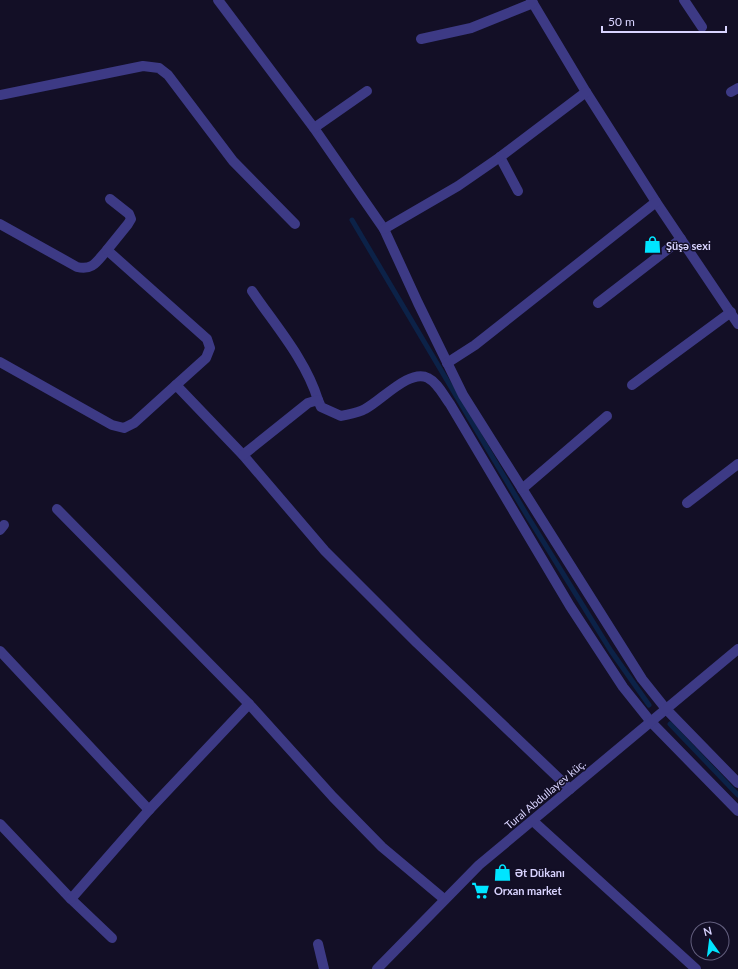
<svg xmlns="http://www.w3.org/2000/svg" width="738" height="969" font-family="Lato,sans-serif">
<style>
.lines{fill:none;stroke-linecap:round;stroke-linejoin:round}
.stream{stroke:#0c2248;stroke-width:5}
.minor{stroke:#3d3a85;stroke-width:10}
.labels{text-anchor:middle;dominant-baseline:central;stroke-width:3;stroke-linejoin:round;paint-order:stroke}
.poi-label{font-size:11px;font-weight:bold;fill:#d9d4ff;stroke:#130f26;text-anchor:start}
.street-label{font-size:11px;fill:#d9d4ff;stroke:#130f26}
</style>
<rect width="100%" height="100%" fill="#130f26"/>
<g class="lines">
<g class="stream">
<path d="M352,220L528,517L611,651L649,705"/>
<path d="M670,724L738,795"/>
</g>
<g class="minor">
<path d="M218,0L314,128L384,229L418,303L463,395L642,679L666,709L738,783"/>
<path d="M531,0L586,92L656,202L738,324"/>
<path d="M684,0L702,27"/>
<path d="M421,39L471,28L533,3"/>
<path d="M731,92L738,88"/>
<path d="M0,95L143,66L159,68L168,75L233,161L295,224"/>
<path d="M314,128L367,91"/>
<path d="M500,157L518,191"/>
<path d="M0,224L77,267C93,271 97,261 107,250L207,339L210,348L206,358L176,385"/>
<path d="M384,229L458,186L500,157L586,92"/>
<path d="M107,250L128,224L131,219L129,214L110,199"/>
<path d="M252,291C275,325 306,360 318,400"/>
<path d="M598,303L681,239"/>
<path d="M0,362L112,425L124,428L134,423L176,385L243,455L325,551L417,643L570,789"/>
<path d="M447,363L475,345L656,202"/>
<path d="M632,385L731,312"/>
<path d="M243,455L308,403L318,400L321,407L341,416C349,414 358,413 365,409C381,401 410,368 428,378C438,383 443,395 450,404L570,606L623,687L651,722L738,811"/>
<path d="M522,489L607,416"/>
<path d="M687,503L738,464"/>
<path d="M57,509L249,704L333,797L382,847L444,899"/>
<path d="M0,530L4,525"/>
<path d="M0,651L149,810"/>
<path d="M533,821L696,969"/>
<path d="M0,824L71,899L112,938"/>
<path d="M71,899L149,810L249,704"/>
<path d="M318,944L324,969"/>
<path d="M377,969L479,865L738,649"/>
</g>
</g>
<defs>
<symbol id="shop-bare" viewBox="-9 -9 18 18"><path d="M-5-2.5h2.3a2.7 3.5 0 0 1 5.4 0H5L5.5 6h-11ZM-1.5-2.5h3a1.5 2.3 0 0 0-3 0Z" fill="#00e5ff" stroke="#130f26" stroke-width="2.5" paint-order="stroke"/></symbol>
<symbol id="supermarket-bare" viewBox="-9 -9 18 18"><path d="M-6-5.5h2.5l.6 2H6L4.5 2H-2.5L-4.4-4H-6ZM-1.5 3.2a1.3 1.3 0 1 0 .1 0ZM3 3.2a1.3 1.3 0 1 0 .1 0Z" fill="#00e5ff" stroke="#130f26" stroke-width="2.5" paint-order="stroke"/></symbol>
</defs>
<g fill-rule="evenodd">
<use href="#shop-bare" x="640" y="232" width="25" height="25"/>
<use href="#shop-bare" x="490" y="860" width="25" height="25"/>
<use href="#supermarket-bare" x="468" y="878" width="25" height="25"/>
</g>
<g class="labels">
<g class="poi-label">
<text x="666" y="245">Şüşə sexi</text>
<text x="515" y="872">Ət Dükanı</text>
<text x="494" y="890">Orxan market</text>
</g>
<g class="street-label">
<text transform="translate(545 794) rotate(-40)">Tural Abdullayev küç.</text>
</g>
</g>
<g transform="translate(710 941) rotate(346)"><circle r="19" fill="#130f26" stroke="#625e7d"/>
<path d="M0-3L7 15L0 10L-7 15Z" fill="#00e5ff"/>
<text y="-6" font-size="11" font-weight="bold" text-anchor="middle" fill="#d9d4ff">N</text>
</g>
<path d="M602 26v6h124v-6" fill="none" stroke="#d9d4ff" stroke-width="2"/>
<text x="608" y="26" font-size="12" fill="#d9d4ff" stroke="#130f26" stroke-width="3" paint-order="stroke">50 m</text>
</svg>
